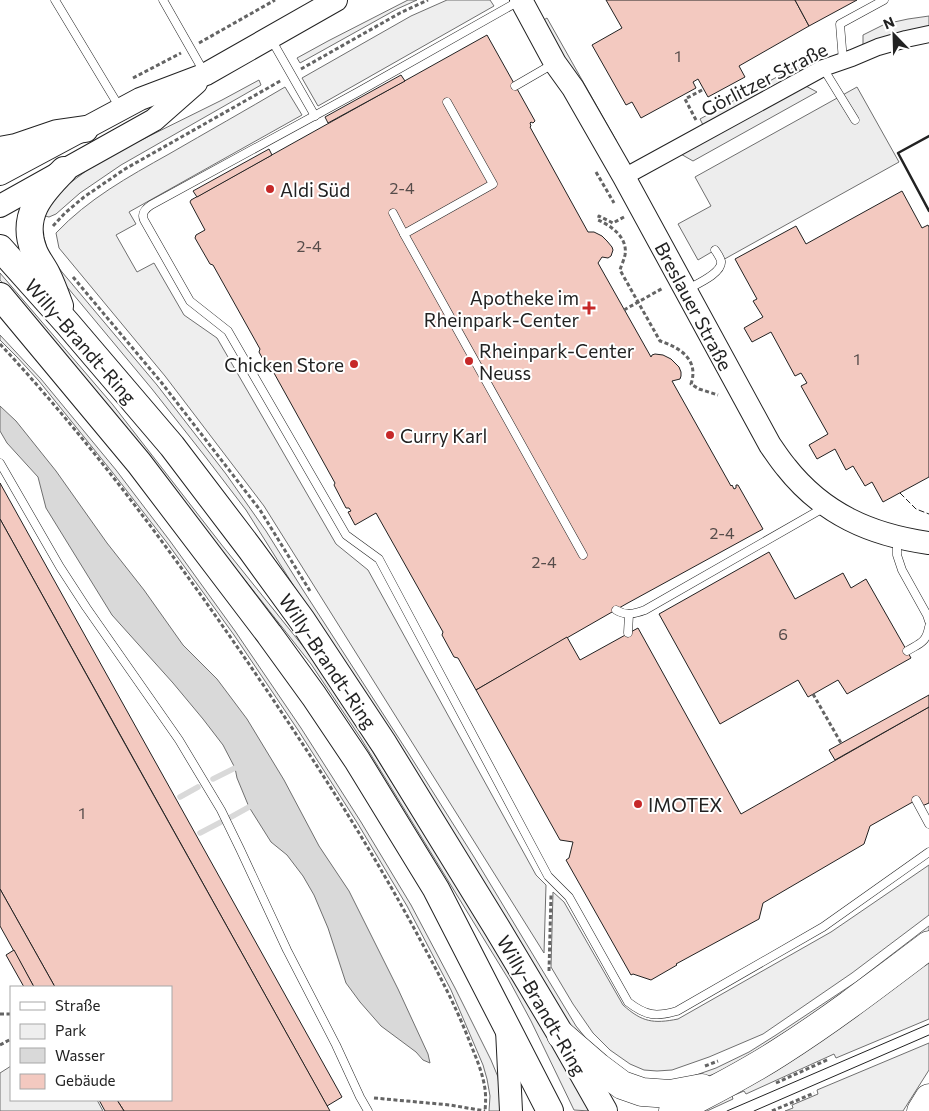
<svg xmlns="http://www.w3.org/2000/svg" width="929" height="1111" font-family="Commissioner,sans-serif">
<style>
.green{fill:#eee;stroke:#6f6f6f}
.parking{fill:#ededed;stroke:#6f6f6f}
.water{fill:#d9d9d9;stroke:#6f6f6f}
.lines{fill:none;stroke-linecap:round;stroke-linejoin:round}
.stream{stroke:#d9d9d9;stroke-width:5.5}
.building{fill:#f3c9c0;stroke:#222}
.lane-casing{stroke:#222;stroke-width:9}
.street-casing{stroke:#222;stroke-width:18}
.secondary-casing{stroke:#222;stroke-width:24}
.primary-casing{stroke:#222;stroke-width:28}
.highway-casing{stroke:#222;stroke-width:29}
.path{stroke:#646464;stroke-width:3;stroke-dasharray:4 2.5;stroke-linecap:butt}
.lane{stroke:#fff;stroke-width:8}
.street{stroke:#fff;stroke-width:16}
.secondary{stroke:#fff;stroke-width:22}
.primary{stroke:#fff;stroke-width:26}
.highway{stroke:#fff;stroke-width:28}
.tram{stroke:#222;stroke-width:1}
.fence{stroke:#222;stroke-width:1;stroke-dasharray:6 2.5;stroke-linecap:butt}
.wall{stroke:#222;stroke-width:2.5}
.poi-dot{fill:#c62828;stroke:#fff;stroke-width:2}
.labels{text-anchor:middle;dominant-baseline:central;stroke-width:4;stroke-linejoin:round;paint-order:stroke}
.number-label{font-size:16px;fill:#564c4a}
.street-label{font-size:19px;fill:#222;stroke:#fff}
.poi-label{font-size:19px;fill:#222;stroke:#fff;text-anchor:start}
</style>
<rect width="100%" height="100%" fill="#fff"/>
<g class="green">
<path d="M408,0H417L397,9L300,63L297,58L328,41Z"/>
<path d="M447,0H490L494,6L318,106L302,78L411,16Z"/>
<path d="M259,80L261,85L121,165L80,193L56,214L49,217L41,215L50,201L66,186L90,168L127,147L222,100Z"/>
<path d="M285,87L302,115L129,212L136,224L116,235L137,272L154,263L184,315L217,338L336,544L368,570L536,875L546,885L544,953L264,506L165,376L59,248L56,233C88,199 128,177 169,154C207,132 246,110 285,87Z"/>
<path d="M38,236L44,237C46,251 54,261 62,272L157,385L226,474L266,531L303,590L409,754L474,857L576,1026L594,1048L576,1037L312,615L246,510L204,455L152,389L58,276Z"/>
<path d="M0,273L113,405L221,544L306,650L363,736L452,879L545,1032L590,1111L574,1110L531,1021L509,980L360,737L311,664L260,599L53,341L0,280Z"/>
<path d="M0,335L41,379L116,470L170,541L235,631L301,728L361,822L411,905L455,988L491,1060L498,1077L502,1111H489L490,1096L487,1079L483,1065L451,990L407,906L358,824L298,730L234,635L168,544L113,473L39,381L17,357L0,340Z"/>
<path d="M929,865V915L852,973L763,1034L709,1057L672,1070L657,1071L644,1070L630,1064L610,1050L593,1033L573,1004L551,967L553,892L564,902L623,1005C642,1022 653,1024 678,1019L831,932Z"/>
<path d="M929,926V931L854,988L738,1063L714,1074L691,1083L682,1080L716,1068L749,1052L776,1035L856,982Z"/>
<path d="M929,959V1019L836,1058L834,1054L746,1094L744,1091L732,1096L733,1099L707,1111H701Z"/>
<path d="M929,1043V1070L903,1111H785L793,1108L792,1105L818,1094L817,1090Z"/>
</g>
<g class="parking">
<path d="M929,16V28L863,47V35L885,24L908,19Z"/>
<path d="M547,18L616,140L610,144L542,21Z"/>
<path d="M797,66L800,71L703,125L700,119Z"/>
<path d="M802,84L817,92L693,161L679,153Z"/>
<path d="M857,87L899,162L721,261L715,250L698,260L678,224L711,206L695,177Z"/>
<path d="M11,1066V1100H97L103,1111H0V1073Z"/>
</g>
<path class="water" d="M0,406L16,421L56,471L107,543L144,590L183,645L217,679L247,719L284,780L319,846L349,891L398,989L428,1054L430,1063L423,1060L416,1052L381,1026L360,1002L346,983L328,928L314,895L303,876L287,855L271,842L249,807L237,778L235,768L223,745L203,719L173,683L112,615L46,508L38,477L7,443L0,431Z"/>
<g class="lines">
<g class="stream">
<path d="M213,779L235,768"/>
<path d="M180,797L198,787"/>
<path d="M231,817L249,807"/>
<path d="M200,833L221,822"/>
</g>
</g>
<g class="building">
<path d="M606,0H795L809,26L739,66L745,77L708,97L698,79L693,82L696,88L641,118L632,102L626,105L592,45L622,28Z"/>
<path d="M795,0H857L809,26Z"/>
<path d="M487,35L535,121L533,123L531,122L530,123L531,126L530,127L588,232H594L602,236L607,241L612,247L613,250L611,256L608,258L602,257L598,263L651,357L652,355L655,354L663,355L671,359L679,367L681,372V376L680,379L672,381L731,486L732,485L734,489L736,488V485H738L763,529L626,604L476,690L458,658L454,657L442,635L443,632L376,513L355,525L348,512L351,511L349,508H346L334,485L335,483L269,364L265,363L259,352L260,349L213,265L210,264L195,238L196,235L205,230L190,202L191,200Z"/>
<path d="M401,75L405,81L328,123L325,117Z"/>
<path d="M269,149L272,155L197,197L193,191Z"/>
<path d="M902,191L922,228L928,225L929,227V477L883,502L872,482L865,486L853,466L846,470L835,449L817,459L809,445L828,434L801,386L807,383L801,373L795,376L771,332L752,342L744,328L763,317L753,301L757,299L735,259L796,226L806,244Z"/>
<path d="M0,483L342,1097L327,1106L0,519Z"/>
<path d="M0,519L120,735L330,1111H124L117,1100H171V987H55L0,889Z"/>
<path d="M769,552L795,599L843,573L851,588L866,579L911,658L847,694L838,680L808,697L798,680L720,724L659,614Z"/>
<path d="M638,628L741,814L929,707V803L922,806L918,799L870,826L864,844L763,903L759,919L676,964L677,965L651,980L633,974L631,975L566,860L569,858L573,842L560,840L476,690L567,637L580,660Z"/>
<path d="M929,695V707L835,760L829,750Z"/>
<path d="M0,889L55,987H34L0,926Z"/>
<path d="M14,950L34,987H24L6,955Z"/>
<path d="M99,1100H117L124,1111H105Z"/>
</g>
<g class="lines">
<defs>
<g id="lane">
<path d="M55,0L120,108"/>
<path d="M163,0L204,72"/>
<path d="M519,1L358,92L151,205C145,209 141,213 144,220L190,301L228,331L346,535L379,559L548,876L569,897L628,1002C646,1016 656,1017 677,1011L823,927L929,852"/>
<path d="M271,39L315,116"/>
<path d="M843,61L840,24L884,0"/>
<path d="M823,68L855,120"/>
<path d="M515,86L553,64"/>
<path d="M447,102L493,184L404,234L583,555"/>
<path d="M393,213L404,234"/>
<path d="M688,289C697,284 723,273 721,261C720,257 717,253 715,250"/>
<path d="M0,463L60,567L86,607L179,740L221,810L240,849L287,950L336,1045L360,1097L368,1111"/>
<path d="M897,540V555L902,570L927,615L929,621"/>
<path d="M616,610C626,616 634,614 645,610L825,507"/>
<path d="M628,633L629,614"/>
<path d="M907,651C920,643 926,643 929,627"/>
<path d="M916,800L929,824"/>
</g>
<path id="street" d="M624,177L823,68L852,58L878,47L906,39L929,34"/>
<g id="secondary">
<path d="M521,0L555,63L573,88L624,177L770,445C775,452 780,460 786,467C823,514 871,535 929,543"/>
<path d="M0,174L140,99L206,74L336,0"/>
<path d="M0,206L154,120L196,83"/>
<path d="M507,1030L511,1111"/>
</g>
<g id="primary">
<path d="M0,150L16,147L57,133L85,129"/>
<path d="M0,248L67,323L172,446L251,550L302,620L384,744L497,928L561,1035L604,1111"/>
<path d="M0,296L139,463L269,634L314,696L357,760L436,889L550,1111"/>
<path d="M60,306C56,295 52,284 47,274C43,266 37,259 34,251C20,216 41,193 64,170"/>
</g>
<g id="highway">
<path d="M561,1035L598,1067L622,1085L642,1092L670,1094L702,1088"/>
<path d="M673,1111C709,1093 746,1074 780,1052C832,1019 880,982 929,945"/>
<path d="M921,1111L929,1098"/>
</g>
</defs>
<use href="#lane" class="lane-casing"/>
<use href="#street" class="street-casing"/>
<use href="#secondary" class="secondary-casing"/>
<use href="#primary" class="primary-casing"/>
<use href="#highway" class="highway-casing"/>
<g class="path">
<path d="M199,43L275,0"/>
<path d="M301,69L400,13L428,0"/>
<path d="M133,78L181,53"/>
<path d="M696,120L685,99L704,89"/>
<path d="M596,172L614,203"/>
<path d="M624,217L613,223L599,216L598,220C612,226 628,238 625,255C624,260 621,266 620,270L660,341C681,348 699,360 691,384L699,389L718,395"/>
<path d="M53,226L65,213L84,197L125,169L282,80"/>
<path d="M73,277L161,382L260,510L310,591"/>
<path d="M624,310L663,288"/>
<path d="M0,344C92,443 172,552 249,664C311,755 371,847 423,945C440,976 456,1007 469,1040C474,1053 480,1066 483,1079C486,1090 486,1100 485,1111"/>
<path d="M813,694L841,743"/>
<path d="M549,971L551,895"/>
<path d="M0,1014H11"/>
<path d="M0,1045L11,1039"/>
<path d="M705,1066L718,1061"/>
<path d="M776,1083L829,1059"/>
<path d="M374,1098L450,1105L485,1111"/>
<path d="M772,1111L814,1093"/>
</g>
<use href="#lane" class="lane"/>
<use href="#street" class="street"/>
<use href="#secondary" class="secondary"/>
<use href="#primary" class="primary"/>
<use href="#highway" class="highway"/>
<g class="tram">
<path d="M727,1111L929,1024"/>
<path d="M754,1111L929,1035"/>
</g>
<path class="fence" d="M900,493L916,509L929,514"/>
<path class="wall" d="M929,136L898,153L929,211"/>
</g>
<g class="poi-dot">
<circle cx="270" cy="189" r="5"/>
<path d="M586.5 300.5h5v5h5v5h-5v5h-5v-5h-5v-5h5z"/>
<circle cx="469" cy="361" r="5"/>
<circle cx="354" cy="364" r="5"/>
<circle cx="390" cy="435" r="5"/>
<circle cx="638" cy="804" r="5"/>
</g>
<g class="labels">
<g class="number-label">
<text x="678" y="55">1</text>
<text x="402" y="187">2-4</text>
<text x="309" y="245">2-4</text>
<text x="857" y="358">1</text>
<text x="722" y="532">2-4</text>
<text x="544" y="561">2-4</text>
<text x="783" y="633">6</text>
<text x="82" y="812">1</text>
</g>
<g class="street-label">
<text transform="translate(764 79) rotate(-27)">Görlitzer Straße</text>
<text transform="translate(694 306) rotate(62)">Breslauer Straße</text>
<text transform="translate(81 341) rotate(49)">Willy-Brandt-Ring</text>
<text transform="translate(328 661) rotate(56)">Willy-Brandt-Ring</text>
<text transform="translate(542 1005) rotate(60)">Willy-Brandt-Ring</text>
</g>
<g class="poi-label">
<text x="280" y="189">Aldi Süd</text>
<text x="579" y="297" text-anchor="end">Apotheke im<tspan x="579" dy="22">Rheinpark-Center</tspan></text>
<text x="479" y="350">Rheinpark-Center<tspan x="479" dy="22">Neuss</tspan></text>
<text x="344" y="364" text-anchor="end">Chicken Store</text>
<text x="400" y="435">Curry Karl</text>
<text x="648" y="804">IMOTEX</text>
</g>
</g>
<rect x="10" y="986" width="162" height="115" fill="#ffffff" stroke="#a7a7a7"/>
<rect x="20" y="1002" width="25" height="8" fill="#ffffff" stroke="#a7a7a7"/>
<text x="55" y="1011" font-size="15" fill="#222222">Straße</text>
<rect x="20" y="1024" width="25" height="15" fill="#eeeeee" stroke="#a7a7a7"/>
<text x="55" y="1036" font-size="15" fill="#222222">Park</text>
<rect x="20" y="1048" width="25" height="15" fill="#d9d9d9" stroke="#a7a7a7"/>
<text x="55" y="1061" font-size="15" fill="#222222">Wasser</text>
<rect x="20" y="1074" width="25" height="15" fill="#f3c9c0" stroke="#a7a7a7"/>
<text x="55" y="1086" font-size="15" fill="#222222">Gebäude</text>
<g transform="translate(894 35) rotate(337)" stroke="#ffffff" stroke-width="4" paint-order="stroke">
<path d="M0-4L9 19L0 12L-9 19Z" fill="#222222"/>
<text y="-8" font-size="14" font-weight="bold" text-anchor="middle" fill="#222222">N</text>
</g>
</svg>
